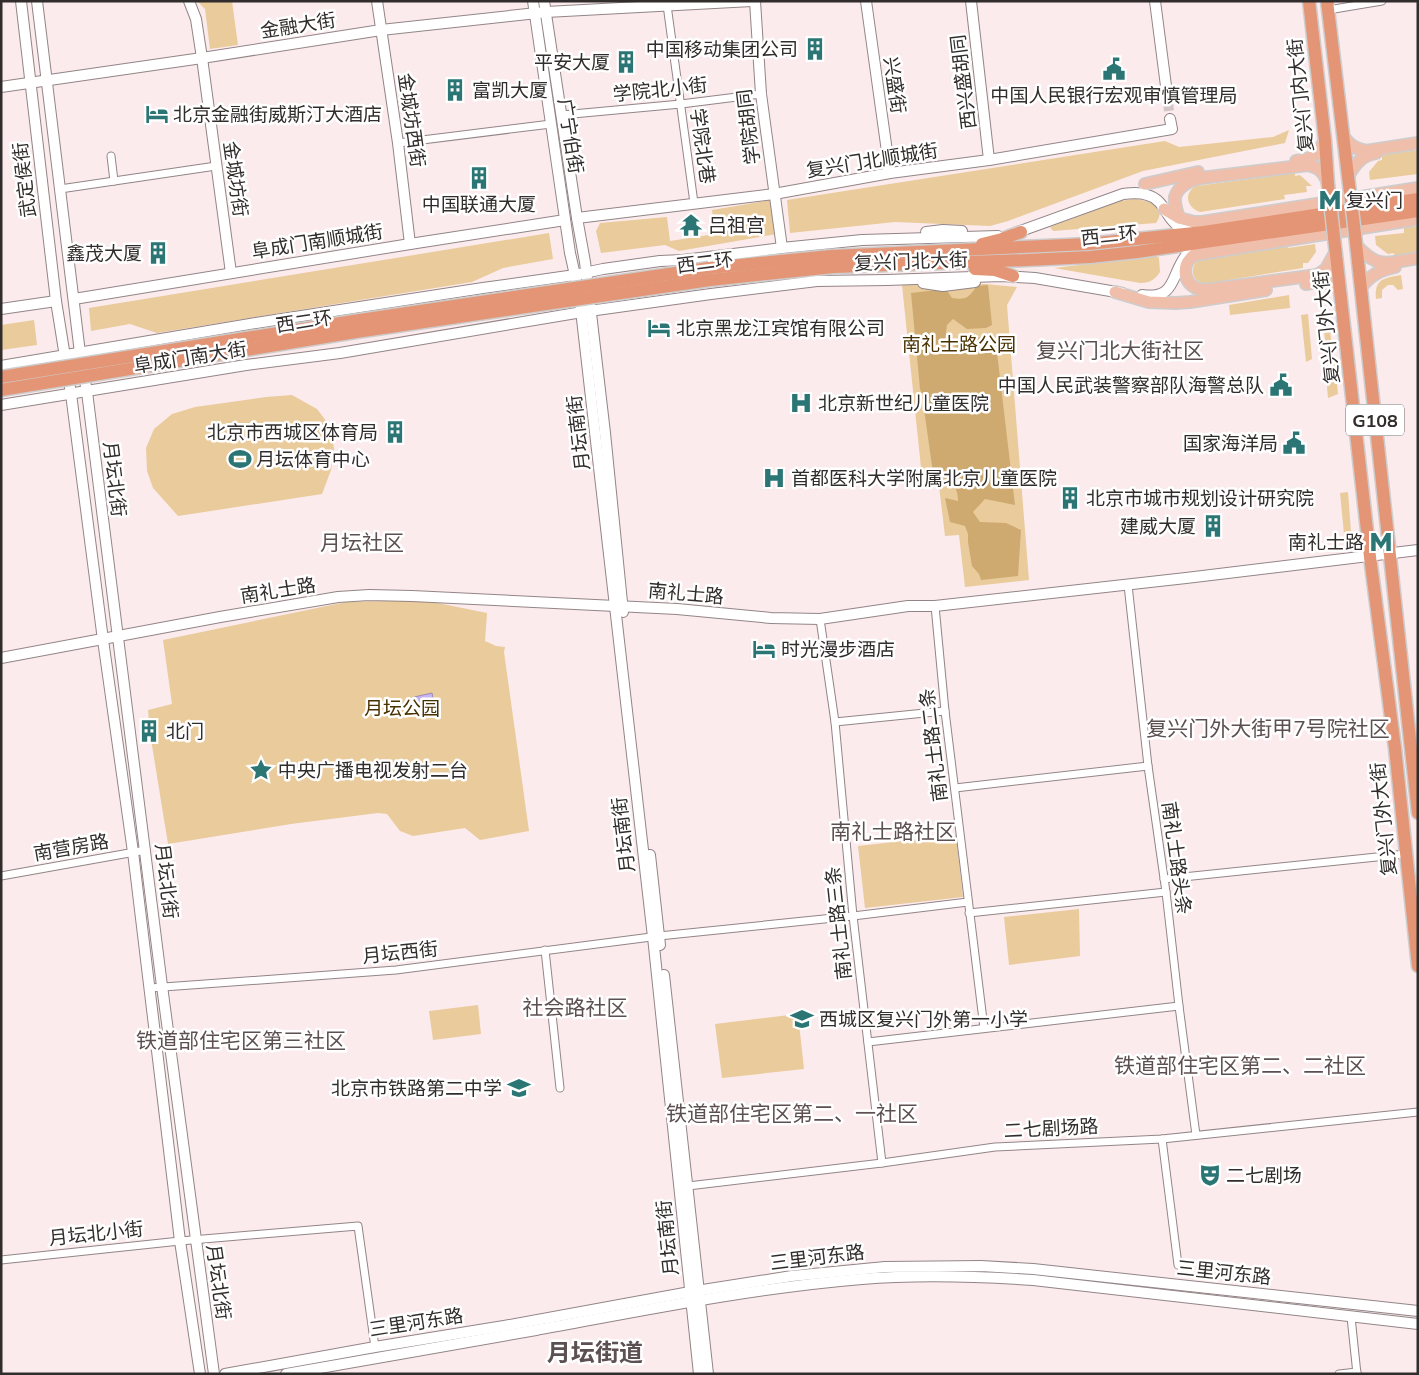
<svg xmlns="http://www.w3.org/2000/svg" width="1419" height="1375" font-family="Mulish,'Noto Sans SC',sans-serif">
<style>
.green{fill:#eacb9c}
.forest{fill:#ceaa71}
.water{fill:#c7b5f1;stroke:#9a8cb6}
.lines{fill:none;stroke-linecap:round;stroke-linejoin:round}
.secondary-tunnel{stroke:#d3c5c7;stroke-width:10;stroke-dasharray:10 5;stroke-linecap:butt}
.street-casing{stroke:#938587;stroke-width:9}
.secondary-casing{stroke:#938587;stroke-width:12}
.primary-casing{stroke:#cecdcd;stroke-width:14}
.highway-casing{stroke:#cecdcd;stroke-width:15}
.street{stroke:#fff;stroke-width:7}
.secondary{stroke:#fff;stroke-width:10}
.primary{stroke:#efbfac;stroke-width:11}
.highway{stroke:#e49575;stroke-width:12}
.highway-bridge-casing{stroke:#cecdcd;stroke-width:15;stroke-linecap:butt}
.highway-bridge{stroke:#e49575;stroke-width:12}
.labels{text-anchor:middle;dominant-baseline:central;stroke-width:5;stroke-linejoin:round;paint-order:stroke}
.shield{fill:#fff;stroke:#706c6c;stroke-width:1}
.shield-label{font-size:18px;font-weight:bold;fill:#322d2d}
.street-label{font-size:19px;fill:#322d2d;stroke:#fff}
.poi-label{font-size:19px;fill:#322d2d;stroke:#fff;text-anchor:start}
.park-label{font-size:19px;fill:#493100;stroke:#fff}
.quarter-label{font-size:21px;fill:#5d5052;stroke:#fff}
.district-label{font-size:24px;font-weight:bold;fill:#5d5052;stroke:#fff}
</style>
<rect width="100%" height="100%" fill="#fbebed"/>
<g class="green">
<path d="M197,1H232L238,45L210,49L205,9Z"/>
<path d="M1289,130L1285,143L1143,171L1008,221L990,226L895,222L790,233L787,200L1165,141L1179,147L1273,137Z"/>
<path d="M1418,150V174L1370,180L1369,172L1378,161L1382,160V155Z"/>
<path d="M1295,173V176L1300,175L1312,186H1306L1307,192L1284,195L1285,199L1200,212C1187,208 1183,193 1196,186Z"/>
<path d="M1135,199C1147,200 1168,207 1156,223L1053,231L1050,227L1120,201Z"/>
<path d="M771,200L777,234L679,251L665,245L601,253L596,231L600,223L667,217L670,241L715,234L712,210Z"/>
<path d="M1418,226V252L1394,256V253L1388,254L1376,245L1375,236L1404,233V228Z"/>
<path d="M549,233L553,259L503,268L472,282L157,333L130,324L91,331L89,308Z"/>
<path d="M1315,244L1316,252L1308,263H1303V268L1204,284C1191,280 1189,268 1199,259L1287,245L1288,248Z"/>
<path d="M1156,256L1159,258L1160,272C1155,280 1149,283 1140,283L1054,268Z"/>
<path d="M1401,275L1403,289L1398,290L1393,285H1388L1382,290V298L1376,299C1374,278 1385,278 1401,275Z"/>
<path d="M985,284L1017,287L1007,305L1029,580L965,587L959,535L945,536L939,486L923,487L902,285Z"/>
<path d="M1289,295L1290,308L1230,315L1229,305Z"/>
<path d="M1328,311L1333,358L1327,359L1322,312Z"/>
<path d="M1308,314L1312,359L1306,362L1301,315Z"/>
<path d="M34,320L37,345L1,350V325Z"/>
<path d="M1335,364L1338,394L1328,398L1325,366Z"/>
<path d="M292,395L317,409L330,426L334,448L331,470L322,494L178,516L153,488L147,471L146,448L154,429L172,414L195,407L266,397Z"/>
<path d="M1348,492L1351,532L1347,537L1344,534L1340,493Z"/>
<path d="M423,600L487,613L485,641L496,646L505,647L504,652L529,831L480,840L465,828L413,836L400,831L387,814L378,813L291,824L168,844L150,733L148,710L172,704L163,640L346,602Z"/>
<path d="M956,835L963,897L865,908L858,846Z"/>
<path d="M1079,909L1080,956L1009,965L1004,917Z"/>
<path d="M478,1005L481,1034L433,1040L429,1011Z"/>
<path d="M798,1014L804,1069L722,1078L715,1024Z"/>
</g>
<path class="forest" d="M988,285L992,325L986,328L967,329L953,319L947,325L945,340L953,348L971,334L996,344L1015,505L985,499L973,512L980,522L1006,523L1021,530L1018,576L981,580L979,574L972,566L968,542V534L965,526L950,522L945,498L958,501C958,483 948,480 933,473L922,395L920,389L911,293L946,289L952,298C967,300 968,298 977,286Z"/>
<path class="water" d="M432,693L435,709L422,711L420,703L415,704L414,697Z"/>
<g class="lines">
<path class="secondary-tunnel" d="M1166,86L1170,119"/>
<defs>
<g id="street">
<path d="M667,5L694,203"/>
<path d="M1328,10L1382,1"/>
<path d="M562,115L681,104L761,94"/>
<path d="M398,143L551,124"/>
<path d="M111,156L114,181"/>
<path d="M60,189L216,166"/>
<path d="M1128,585L1148,766L1166,892L1179,1006L1196,1135"/>
<path d="M935,606L945,711L984,1028"/>
<path d="M820,619L835,722L853,916L882,1163"/>
<path d="M835,722L945,711"/>
<path d="M955,788L1148,766"/>
<path d="M1,876L146,850"/>
<path d="M1164,879L1406,854"/>
<path d="M969,913L1166,892"/>
<path d="M545,950L560,1088"/>
<path d="M150,988L396,970L659,936L853,916L968,902"/>
<path d="M868,1042L1179,1006"/>
<path d="M1162,1139L1178,1265"/>
<path d="M688,1186L882,1163L995,1147L1162,1139L1418,1112"/>
<path d="M1,1260L180,1241L358,1226L375,1347"/>
<path d="M1351,1317L1357,1374"/>
<path d="M1339,1374L1357,1372"/>
</g>
<g id="secondary">
<path d="M21,1L56,301L71,394L103,640L133,852L180,1241L200,1374"/>
<path d="M37,1L80,353L87,392L162,986L214,1374"/>
<path d="M189,1L196,19L202,58L231,273"/>
<path d="M377,1L398,143L410,244"/>
<path d="M533,1L570,253L579,293L653,937L699,1374"/>
<path d="M544,1L577,218L585,262L605,433L623,612"/>
<path d="M755,1L761,94L782,248"/>
<path d="M866,1L890,173"/>
<path d="M971,1L989,160"/>
<path d="M1155,1L1166,86"/>
<path d="M1,87L202,58L381,30L546,12L752,1"/>
<path d="M577,218L774,194L890,173L989,160L1172,129L1170,119"/>
<path d="M926,232L943,230L962,231"/>
<path d="M1015,233L1123,194C1131,193 1139,192 1147,195C1170,201 1163,227 1193,231"/>
<path d="M923,283L943,286L975,282"/>
<path d="M1142,295C1178,300 1170,273 1188,253"/>
<path d="M74,299L410,244L565,220"/>
<path d="M1,309L56,301"/>
<path d="M1,366L256,323L483,288L575,275L603,269L660,261L683,260L782,248L862,240L998,236"/>
<path d="M1,405L246,365L340,353L582,312L711,294L817,281L887,280L1001,276L1035,278L1122,293"/>
<path d="M1,658L220,617L338,597L369,595L412,596L677,609L771,618L820,619L908,606H935L1186,578L1418,550"/>
<path d="M650,855L660,945"/>
<path d="M664,975L708,1374"/>
<path d="M225,1374L375,1347L504,1326L690,1292L792,1276L885,1267L981,1266L1033,1269L1418,1311"/>
<path d="M286,1374C369,1359 453,1345 536,1330C645,1310 753,1288 862,1279C919,1274 976,1276 1033,1280L1418,1324"/>
</g>
<g id="primary">
<path d="M1343,136C1350,145 1355,149 1366,151L1418,143"/>
<path d="M1296,161C1314,159 1317,155 1325,140"/>
<path d="M1348,176C1356,163 1361,156 1376,153"/>
<path d="M1328,183C1323,172 1320,168 1308,165L1201,178C1191,180 1178,186 1175,197C1174,203 1177,212 1179,218L1194,222H1202L1418,188"/>
<path d="M1145,184L1198,172"/>
<path d="M1164,209L1179,218"/>
<path d="M1356,245C1379,270 1387,263 1418,258"/>
<path d="M1336,251L1326,269L1317,275L1205,290C1185,289 1178,267 1194,255L1418,219"/>
<path d="M1306,284C1318,282 1328,281 1338,288L1341,295"/>
<path d="M1361,287C1371,275 1380,270 1395,267"/>
<path d="M1115,292L1149,302L1176,303L1190,302L1266,290"/>
</g>
<g id="highway">
<path d="M1309,1L1325,140L1328,184"/>
<path d="M1327,1L1348,176"/>
<path d="M1355,234L1418,813"/>
<path d="M1334,237L1370,557L1395,748L1418,966"/>
<path d="M982,244L1002,239L1021,232"/>
<path d="M709,268L831,256L1088,244L1204,232L1418,199"/>
<path d="M975,269L995,270L1013,276"/>
<path d="M710,280L834,267L1028,260L1090,257L1137,252L1418,211"/>
</g>
</defs>
<use href="#street" class="street-casing"/>
<use href="#secondary" class="secondary-casing"/>
<use href="#primary" class="primary-casing"/>
<use href="#highway" class="highway-casing"/>
<use href="#street" class="street"/>
<use href="#secondary" class="secondary"/>
<use href="#primary" class="primary"/>
<use href="#highway" class="highway"/>
<defs>
<g id="highway-bridge">
<path d="M1348,176L1355,234"/>
<path d="M1328,184L1334,237"/>
<path d="M1,377L353,321L709,268"/>
<path d="M1,390L356,332L710,280"/>
</g>
</defs>
<use href="#highway-bridge" class="highway-bridge-casing"/>
<use href="#highway-bridge" class="highway-bridge"/>
</g>
<defs>
<symbol id="building-bare" viewBox="-9 -9 18 18"><path d="M-4-6H4V6H1V3H-1V6H-4ZM-2.5-4.3h1.7v1.8h-1.7ZM.8-4.3h1.7v1.8H.8ZM-2.5-1h1.7V.8h-1.7ZM.8-1h1.7V.8H.8Z" fill="#2b7575" stroke="#fff" stroke-width="2.5" paint-order="stroke"/></symbol>
<symbol id="civic-bare" viewBox="-9 -9 18 18"><path d="M-.6-6.5H3V-4.5H.6V-3L4-1V1h2V6H-6V1h2V-1L-.6-3ZM-1.2 2.5V6h2.4V2.5Z" fill="#2b7575" stroke="#fff" stroke-width="2.5" paint-order="stroke"/></symbol>
<symbol id="hotel-bare" viewBox="-9 -9 18 18"><path d="M-6-4.5h1.5V1H6V5H4.5V3h-9V5H-6ZM-4 0a1.8 1.8 0 1 1 3.6 0ZM.5 0V-2.5h3Q6-2.5 6 0Z" fill="#2b7575" stroke="#fff" stroke-width="2.5" paint-order="stroke"/></symbol>
<symbol id="metro-bare" viewBox="-9 -9 18 18"><path d="M-5.5 5V-5H-3L0 0L3-5H5.5V5H3V-.5L0 4L-3-.5V5Z" fill="#2b7575" stroke="#fff" stroke-width="2.5" paint-order="stroke"/></symbol>
<symbol id="temple-bare" viewBox="-9 -9 18 18"><path d="M0-6L5-2H3V0L6.5 2.5H4V6H1.5V3h-3V6H-4V2.5H-6.5L-3 0V-2H-5Z" fill="#2b7575" stroke="#fff" stroke-width="2.5" paint-order="stroke"/></symbol>
<symbol id="hospital-bare" viewBox="-9 -9 18 18"><path d="M-5-5h3v3.5h4V-5h3V5h-3V1.5h-4V5h-3Z" fill="#2b7575" stroke="#fff" stroke-width="2.5" paint-order="stroke"/></symbol>
<symbol id="stadium-bare" viewBox="-9 -9 18 18"><path d="M0-5a6.5 5 0 1 0 0 10a6.5 5 0 1 0 0-10ZM-3.5-1.8h7v3.6h-7Z" fill="#2b7575" stroke="#fff" stroke-width="2.5" paint-order="stroke"/></symbol>
<symbol id="sight-bare" viewBox="-9 -9 18 18"><path d="M0-6L1.8-2.2L6-1.7L2.9 1.2L3.7 5.4L0 3.3L-3.7 5.4L-2.9 1.2L-6-1.7L-1.8-2.2Z" fill="#2b7575" stroke="#fff" stroke-width="2.5" paint-order="stroke"/></symbol>
<symbol id="school-bare" viewBox="-9 -9 18 18"><path d="M0-5L7-2L0 1L-7-2ZM-4 1L0 2.5L4 1V4Q0 6-4 4Z" fill="#2b7575" stroke="#fff" stroke-width="2.5" paint-order="stroke"/></symbol>
<symbol id="theatre-bare" viewBox="-9 -9 18 18"><path d="M-5-5.5Q0-4 5-5.5V0Q5 5 0 6Q-5 5-5 0ZM-3.3-2.5H-1v1.5H-3.3ZM1-2.5H3.3v1.5H1ZM-2.8 1Q0 5.5 2.8 1Z" fill="#2b7575" stroke="#fff" stroke-width="2.5" paint-order="stroke"/></symbol>
</defs>
<g fill-rule="evenodd">
<use href="#building-bare" x="799" y="33" width="32" height="32"/>
<use href="#building-bare" x="610" y="46" width="32" height="32"/>
<use href="#civic-bare" x="1098" y="53" width="32" height="32"/>
<use href="#building-bare" x="439" y="74" width="32" height="32"/>
<use href="#hotel-bare" x="141" y="98" width="32" height="32"/>
<use href="#building-bare" x="463" y="162" width="32" height="32"/>
<use href="#metro-bare" x="1314" y="184" width="32" height="32"/>
<use href="#temple-bare" x="675" y="209" width="32" height="32"/>
<use href="#building-bare" x="142" y="237" width="32" height="32"/>
<use href="#hotel-bare" x="643" y="312" width="32" height="32"/>
<use href="#civic-bare" x="1265" y="369" width="32" height="32"/>
<use href="#hospital-bare" x="785" y="387" width="32" height="32"/>
<use href="#building-bare" x="379" y="416" width="32" height="32"/>
<use href="#civic-bare" x="1278" y="427" width="32" height="32"/>
<use href="#stadium-bare" x="224" y="443" width="32" height="32"/>
<use href="#hospital-bare" x="758" y="462" width="32" height="32"/>
<use href="#building-bare" x="1054" y="482" width="32" height="32"/>
<use href="#building-bare" x="1197" y="510" width="32" height="32"/>
<use href="#metro-bare" x="1365" y="526" width="32" height="32"/>
<use href="#hotel-bare" x="748" y="633" width="32" height="32"/>
<use href="#building-bare" x="133" y="715" width="32" height="32"/>
<use href="#sight-bare" x="245" y="754" width="32" height="32"/>
<use href="#school-bare" x="786" y="1003" width="32" height="32"/>
<use href="#school-bare" x="503" y="1072" width="32" height="32"/>
<use href="#theatre-bare" x="1194" y="1159" width="32" height="32"/>
</g>
<g class="labels">
<rect class="shield" x="1346" y="404.5" width="58" height="31" rx="4"/>
<g class="shield-label">
<text x="1375" y="420">G108</text>
</g>
<g class="street-label">
<text transform="translate(298 25) rotate(-9)">金融大街</text>
<text transform="translate(963 82) rotate(-97)">西兴盛胡同</text>
<text transform="translate(895 85) rotate(82)">兴盛街</text>
<text transform="translate(660 89) rotate(-6)">学院北小街</text>
<text transform="translate(1300 95) rotate(-96)">复兴门内大街</text>
<text transform="translate(412 120) rotate(82)">金城坊西街</text>
<text transform="translate(748 127) rotate(-97)">学院胡同</text>
<text transform="translate(571 136) rotate(81)">广宁伯街</text>
<text transform="translate(703 146) rotate(82)">学院北巷</text>
<text transform="translate(872 160) rotate(-9)">复兴门北顺城街</text>
<text transform="translate(236 179) rotate(82)">金城坊街</text>
<text transform="translate(24 180) rotate(-97)">武定侯街</text>
<text transform="translate(1109 235) rotate(-6)">西二环</text>
<text transform="translate(317 241) rotate(-9)">阜成门南顺城街</text>
<text transform="translate(911 261) rotate(-2)">复兴门北大街</text>
<text transform="translate(705 262) rotate(-7)">西二环</text>
<text transform="translate(304 321) rotate(-9)">西二环</text>
<text transform="translate(1326 327) rotate(-96)">复兴门外大街</text>
<text transform="translate(190 357) rotate(-9)">阜成门南大街</text>
<text transform="translate(578 433) rotate(-97)">月坛南街</text>
<text transform="translate(115 479) rotate(83)">月坛北街</text>
<text transform="translate(278 590) rotate(-9)">南礼士路</text>
<text transform="translate(686 593) rotate(5)">南礼士路</text>
<text transform="translate(933 745) rotate(-97)">南礼士路二条</text>
<text transform="translate(1383 819) rotate(-96)">复兴门外大街</text>
<text transform="translate(623 835) rotate(-97)">月坛南街</text>
<text transform="translate(71 847) rotate(-10)">南营房路</text>
<text transform="translate(1177 858) rotate(82)">南礼士路头条</text>
<text transform="translate(167 881) rotate(83)">月坛北街</text>
<text transform="translate(838 923) rotate(-96)">南礼士路三条</text>
<text transform="translate(400 952) rotate(-6)">月坛西街</text>
<text transform="translate(1051 1128) rotate(-3)">二七剧场路</text>
<text transform="translate(96 1233) rotate(-6)">月坛北小街</text>
<text transform="translate(667 1238) rotate(-96)">月坛南街</text>
<text transform="translate(817 1257) rotate(-7)">三里河东路</text>
<text transform="translate(1224 1272) rotate(6)">三里河东路</text>
<text transform="translate(219 1282) rotate(82)">月坛北街</text>
<text transform="translate(416 1322) rotate(-9)">三里河东路</text>
</g>
<g class="poi-label">
<text x="798" y="49" text-anchor="end">中国移动集团公司</text>
<text x="610" y="62" text-anchor="end">平安大厦</text>
<text x="472" y="90">富凯大厦</text>
<text x="1114" y="95" text-anchor="middle">中国人民银行宏观审慎管理局</text>
<text x="173" y="114">北京金融街威斯汀大酒店</text>
<text x="1346" y="200">复兴门</text>
<text x="479" y="204" text-anchor="middle">中国联通大厦</text>
<text x="708" y="225">吕祖宫</text>
<text x="142" y="253" text-anchor="end">鑫茂大厦</text>
<text x="676" y="328">北京黑龙江宾馆有限公司</text>
<text x="1264" y="385" text-anchor="end">中国人民武装警察部队海警总队</text>
<text x="818" y="403">北京新世纪儿童医院</text>
<text x="378" y="432" text-anchor="end">北京市西城区体育局</text>
<text x="1278" y="443" text-anchor="end">国家海洋局</text>
<text x="256" y="459">月坛体育中心</text>
<text x="791" y="478">首都医科大学附属北京儿童医院</text>
<text x="1086" y="498">北京市城市规划设计研究院</text>
<text x="1196" y="526" text-anchor="end">建威大厦</text>
<text x="1364" y="542" text-anchor="end">南礼士路</text>
<text x="781" y="649">时光漫步酒店</text>
<text x="166" y="731">北门</text>
<text x="278" y="770">中央广播电视发射二台</text>
<text x="819" y="1019">西城区复兴门外第一小学</text>
<text x="502" y="1088" text-anchor="end">北京市铁路第二中学</text>
<text x="1226" y="1175">二七剧场</text>
</g>
<g class="park-label">
<text x="959" y="344">南礼士路公园</text>
<text x="402" y="708">月坛公园</text>
</g>
<g class="quarter-label">
<text x="1120" y="350">复兴门北大街社区</text>
<text x="362" y="542">月坛社区</text>
<text x="1268" y="728">复兴门外大街甲7号院社区</text>
<text x="893" y="831">南礼士路社区</text>
<text x="575" y="1007">社会路社区</text>
<text x="241" y="1040">铁道部住宅区第三社区</text>
<text x="1240" y="1065">铁道部住宅区第二、二社区</text>
<text x="792" y="1113">铁道部住宅区第二、一社区</text>
</g>
<g class="district-label">
<text x="595" y="1352">月坛街道</text>
</g>
</g>
<rect width="1419" height="1375" fill="none" stroke="#322d2d" stroke-width="5"/>
</svg>
